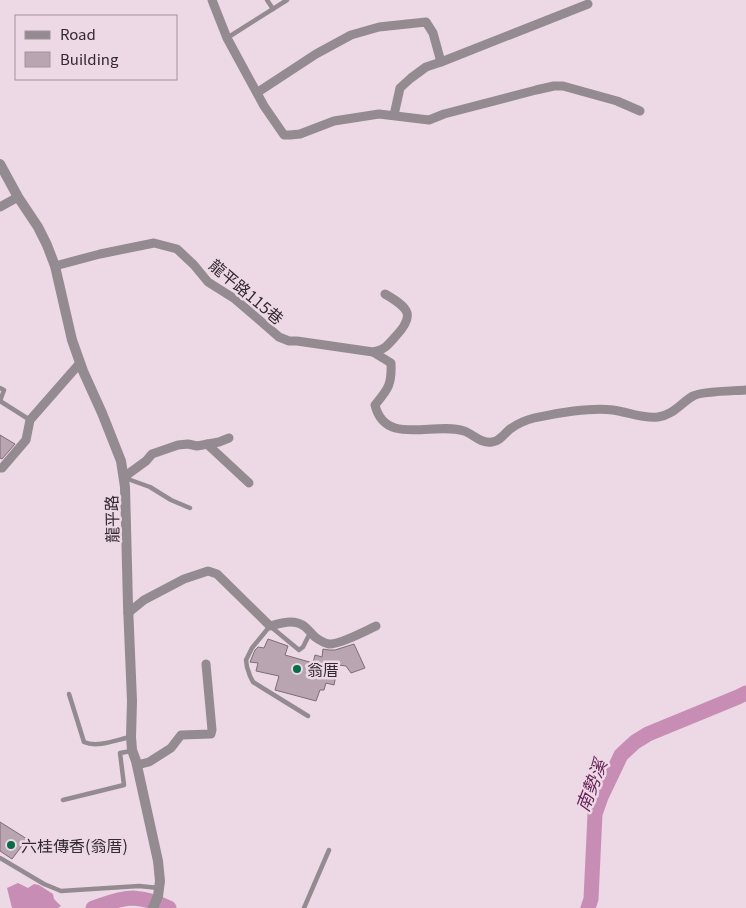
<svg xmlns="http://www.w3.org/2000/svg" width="746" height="908" font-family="Georgia,'Noto Sans TC',serif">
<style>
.water{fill:#c88db5}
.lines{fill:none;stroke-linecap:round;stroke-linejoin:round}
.river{stroke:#c88db5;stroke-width:15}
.building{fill:#b9a5b2;stroke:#7e6c77}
.service{stroke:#938b90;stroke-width:4.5}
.minor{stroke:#938b90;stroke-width:9}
.tertiary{stroke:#938b90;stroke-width:10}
.poi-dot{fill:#046f46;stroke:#edd8e6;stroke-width:2}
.labels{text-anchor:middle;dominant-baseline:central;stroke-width:5;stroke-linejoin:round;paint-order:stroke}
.street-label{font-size:16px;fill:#322a2f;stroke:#edd8e6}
.poi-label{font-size:16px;fill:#322a2f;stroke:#edd8e6;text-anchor:start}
.water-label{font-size:18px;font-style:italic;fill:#651f53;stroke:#edd8e6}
</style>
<rect width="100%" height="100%" fill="#edd8e6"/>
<path class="water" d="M18,883L28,888L34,884L39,885L53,894L54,899L61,906L58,908H12L7,888Z"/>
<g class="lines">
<g class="river">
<path d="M93,908C105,904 120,898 133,898C145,899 159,903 169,908"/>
<path d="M588,908L591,899L595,814L601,797L621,755L635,742L648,734L738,697L746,693"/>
</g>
</g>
<g class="building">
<path d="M0,435L15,444L2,459L0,458Z"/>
<path d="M268,639L288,646L285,655L313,663L315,655L322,657L323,649L329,650H335L354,644L365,668L351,673L346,666L338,665L334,685L326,683L324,690H320L316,701L275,690L279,676L256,671L258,663L250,662L255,650L258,647L264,648Z"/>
<path d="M0,822L27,839L12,859L0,851Z"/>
</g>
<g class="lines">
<g class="service">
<path d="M267,0L273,9"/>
<path d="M227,38L287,0"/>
<path d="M0,388L4,390L0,401"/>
<path d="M0,401L30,420"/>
<path d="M125,478L150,487L171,500L190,508"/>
<path d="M69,694L84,742C97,748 116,740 130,737"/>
<path d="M308,716L261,687L253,682L250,676L247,667L246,660L252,648L270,626L299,650L303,647L310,633"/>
<path d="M63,800L124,785L120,753L131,751"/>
<path d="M0,858L44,884L61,891L139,886L159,888"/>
<path d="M304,908L329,850"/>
</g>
<g class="minor">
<path d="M212,0L227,38L264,106L284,135H290L300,134L334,121L379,114L429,120L444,114L536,90L554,86H563L617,101L640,111"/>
<path d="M258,92L316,54L351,35L379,27L426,22L433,33L441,62"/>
<path d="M394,115L400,88L411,78L426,67L441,62L588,4"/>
<path d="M0,207L18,197"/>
<path d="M55,266L100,254L154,243L177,249L194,265L208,282L235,299L279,337L289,341H297L373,352C385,349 386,347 395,337C416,315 409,308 385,294"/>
<path d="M373,352L391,363C392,385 388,389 375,405C385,447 434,421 464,431C473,434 481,444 492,442C500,441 504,434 510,429C517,424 526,420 534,418C556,413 592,407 613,410C628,412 643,419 658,417C673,415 681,403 693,396C702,391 734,391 746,390"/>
<path d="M207,444L249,483"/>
<path d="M0,468H2L26,440L30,420L80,363"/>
<path d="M124,477L146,461L152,454L178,445L188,444L197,446L219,442L229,438"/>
<path d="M128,613L144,600L184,579L208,571L217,574L270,626C280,623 294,619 304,626C308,629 311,633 315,637C319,640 324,643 329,644C339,645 366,631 376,626"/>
<path d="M137,765L149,762L171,748L181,735L211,734L212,730L206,664"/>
</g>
<path class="tertiary" d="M0,164L18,197L38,227L47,245L55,266L72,340L83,371L102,413L121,461L125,487L128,605L132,701L131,737L132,750L136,761L158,861L160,881L158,896L153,908"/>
</g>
<g class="poi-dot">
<circle cx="297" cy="669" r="5"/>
<circle cx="11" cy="845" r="5"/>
</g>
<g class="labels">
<g class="street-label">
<text transform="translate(247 291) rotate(40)">龍平路115巷</text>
<text transform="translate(111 519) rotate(-91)">龍平路</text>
</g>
<g class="poi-label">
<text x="307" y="669">翁厝</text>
<text x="21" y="845">六桂傳香(翁厝)</text>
</g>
<g class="water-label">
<text transform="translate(590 785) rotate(-69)">南勢溪</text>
</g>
</g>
<rect x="15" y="15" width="162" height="65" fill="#edd8e6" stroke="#a2929d"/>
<rect x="25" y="31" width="25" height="8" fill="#938b90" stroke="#a2929d"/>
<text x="60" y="40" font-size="15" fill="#322a2f">Road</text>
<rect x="25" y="52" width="25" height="15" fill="#b9a5b2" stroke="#a2929d"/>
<text x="60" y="65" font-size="15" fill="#322a2f">Building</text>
</svg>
